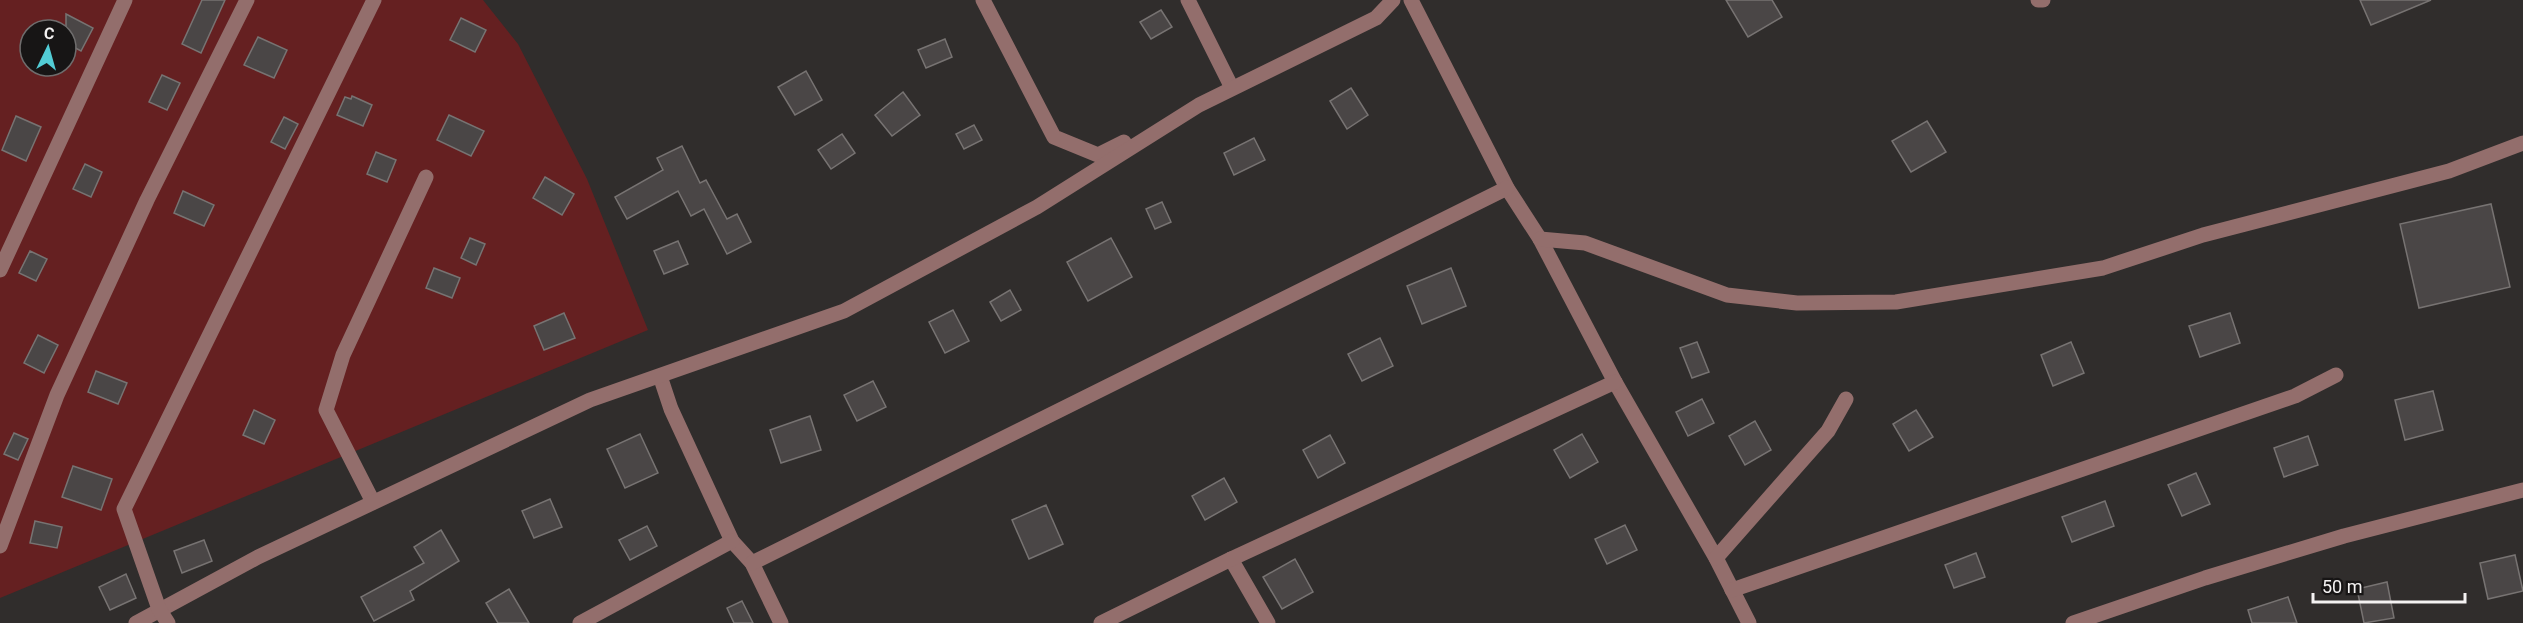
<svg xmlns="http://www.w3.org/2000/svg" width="2523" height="623" font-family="Roboto,sans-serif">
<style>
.green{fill:#652021;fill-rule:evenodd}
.building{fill:#4a4646;stroke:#777372;stroke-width:1.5}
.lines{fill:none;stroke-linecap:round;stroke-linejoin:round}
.minor{stroke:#936e6c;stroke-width:15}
</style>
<rect width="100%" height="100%" fill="#302d2c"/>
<path class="green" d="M0,0H483L518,44L587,179L648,330L0,598ZM30,30H66V66H30Z"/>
<g class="building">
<path d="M202,0H225L201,53L182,44Z"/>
<path d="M1726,0H1772L1782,17L1748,37Z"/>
<path d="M2360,0H2431L2371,25Z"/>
<path d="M1161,10L1172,27L1151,39L1140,22Z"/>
<path d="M66,14L93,28L81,51L66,43Z"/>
<path d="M461,18L486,30L475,52L450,40Z"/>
<path d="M258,37L287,50L274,78L244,65Z"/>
<path d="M945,39L952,57L926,68L918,50Z"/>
<path d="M806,71L822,100L795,115L778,87Z"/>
<path d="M162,75L180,83L167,110L149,102Z"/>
<path d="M1351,88L1368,115L1347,129L1330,101Z"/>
<path d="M903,92L920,115L892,136L875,115Z"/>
<path d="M352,96L372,105L363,126L337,115L345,97L351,99Z"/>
<path d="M449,115L484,131L471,156L437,140Z"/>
<path d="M16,116L41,127L26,161L2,150Z"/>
<path d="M284,117L298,124L285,149L271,142Z"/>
<path d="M1927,121L1946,152L1911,172L1892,141Z"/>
<path d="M974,125L982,140L964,149L956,134Z"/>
<path d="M842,134L855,153L831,169L818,150Z"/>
<path d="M1254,138L1265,160L1234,175L1224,153Z"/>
<path d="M682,146L700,183L706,180L727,219L737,214L751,242L727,254L704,209L691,216L678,191L627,219L615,197L663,170L657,158Z"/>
<path d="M376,152L396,160L387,182L367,174Z"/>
<path d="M85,164L102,172L91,197L73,189Z"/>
<path d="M545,177L574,194L562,215L533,198Z"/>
<path d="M183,191L214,205L204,226L174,213Z"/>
<path d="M1162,202L1171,222L1155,229L1146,209Z"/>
<path d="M2491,204L2510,287L2419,308L2400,224Z"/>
<path d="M470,238L485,244L476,265L461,258Z"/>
<path d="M1111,238L1132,277L1088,301L1067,262Z"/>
<path d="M678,241L688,264L664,274L654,251Z"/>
<path d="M30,251L47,259L36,281L19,273Z"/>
<path d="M434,268L460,278L452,298L426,288Z"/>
<path d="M1451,268L1466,306L1422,324L1407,286Z"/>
<path d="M1010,290L1021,310L1001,321L990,302Z"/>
<path d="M953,310L969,341L945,353L929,322Z"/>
<path d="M564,313L575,338L544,350L534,326Z"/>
<path d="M2230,313L2240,343L2200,357L2189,326Z"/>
<path d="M38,335L58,345L44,373L24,363Z"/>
<path d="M1380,338L1393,366L1362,381L1348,354Z"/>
<path d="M1697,342L1709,372L1692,378L1680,348Z"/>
<path d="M2071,342L2084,373L2053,386L2041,355Z"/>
<path d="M96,371L127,383L118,404L88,392Z"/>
<path d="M873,381L886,407L857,421L844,395Z"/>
<path d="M2433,391L2443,430L2405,440L2395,400Z"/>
<path d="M1702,399L1714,423L1688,436L1676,412Z"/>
<path d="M254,410L275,420L264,444L243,435Z"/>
<path d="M1916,410L1933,437L1909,451L1893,424Z"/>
<path d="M810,416L821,450L781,463L770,430Z"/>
<path d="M1755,421L1771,450L1745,465L1729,436Z"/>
<path d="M14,433L28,439L18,460L4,454Z"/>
<path d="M640,434L658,473L625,488L607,449Z"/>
<path d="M1582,434L1598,462L1570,478L1554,450Z"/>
<path d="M1330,435L1345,463L1318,478L1303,450Z"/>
<path d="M2308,436L2318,465L2284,477L2274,448Z"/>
<path d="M73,466L112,479L101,510L62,497Z"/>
<path d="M2196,473L2210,504L2182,516L2168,485Z"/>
<path d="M1224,478L1237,502L1205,520L1192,496Z"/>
<path d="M550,499L562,527L534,538L522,511Z"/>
<path d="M2105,501L2114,526L2072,542L2062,517Z"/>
<path d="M1046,505L1063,544L1029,559L1012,520Z"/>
<path d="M35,521L62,527L57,548L30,543Z"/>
<path d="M1625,525L1637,550L1607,564L1595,539Z"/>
<path d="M647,526L657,546L630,560L619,540Z"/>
<path d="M441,530L459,561L410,591L414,600L374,621L361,597L424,563L414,547Z"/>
<path d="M204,540L212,561L182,573L174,551Z"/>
<path d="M1976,553L1985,577L1954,588L1945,565Z"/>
<path d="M2515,555L2523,591L2488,599L2480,563Z"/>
<path d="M1295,559L1313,592L1282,609L1263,577Z"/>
<path d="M126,574L136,598L110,610L99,587Z"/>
<path d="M2387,582L2394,618L2364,623L2357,589Z"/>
<path d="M509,589L529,623H498L486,603Z"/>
<path d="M2288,597L2297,623H2252L2248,610Z"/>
<path d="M742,601L753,623H734L727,608Z"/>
</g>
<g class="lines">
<g class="minor">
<path d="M983,0L1054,137L1098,155L1124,142"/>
<path d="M1188,0L1232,88"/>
<path d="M1411,0L1507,188L1540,239L1615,382L1716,558L1749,623"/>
<path d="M2038,0H2043"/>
<path d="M1540,239L1585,243L1727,295L1797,303L1896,302L2103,268L2203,235L2449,171L2523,143"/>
<path d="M0,270L125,0"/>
<path d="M660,376L671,409L732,541L752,563L781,623"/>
<path d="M373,502L326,410L343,355L426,177"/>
<path d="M0,546L57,395L147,200L247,0"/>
<path d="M1716,558L1828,431L1846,399"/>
<path d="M1231,559L1268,623"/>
<path d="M752,563L1507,188"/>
<path d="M1732,590L2295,396L2336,375"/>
<path d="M136,623L258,557L590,400L844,311L1037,207L1199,105L1376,18L1393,0"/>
<path d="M168,623L159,609L124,509L374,0"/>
<path d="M580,623L732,541"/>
<path d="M1101,623L1231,559L1615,382"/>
<path d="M2073,623L2205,578L2344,536L2523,490"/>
</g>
</g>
<g transform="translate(48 48) rotate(5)"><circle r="28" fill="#171515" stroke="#6f6d6d" stroke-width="1.5"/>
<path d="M0-4.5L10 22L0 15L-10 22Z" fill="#52ccd5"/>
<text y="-9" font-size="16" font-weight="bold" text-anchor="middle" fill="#f4f2f2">С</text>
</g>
<path d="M2313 593v9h152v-9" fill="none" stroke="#f4f2f2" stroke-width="3"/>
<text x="2322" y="593" font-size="18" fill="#f4f2f2" stroke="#171515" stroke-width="4.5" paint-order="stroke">50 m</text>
</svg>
